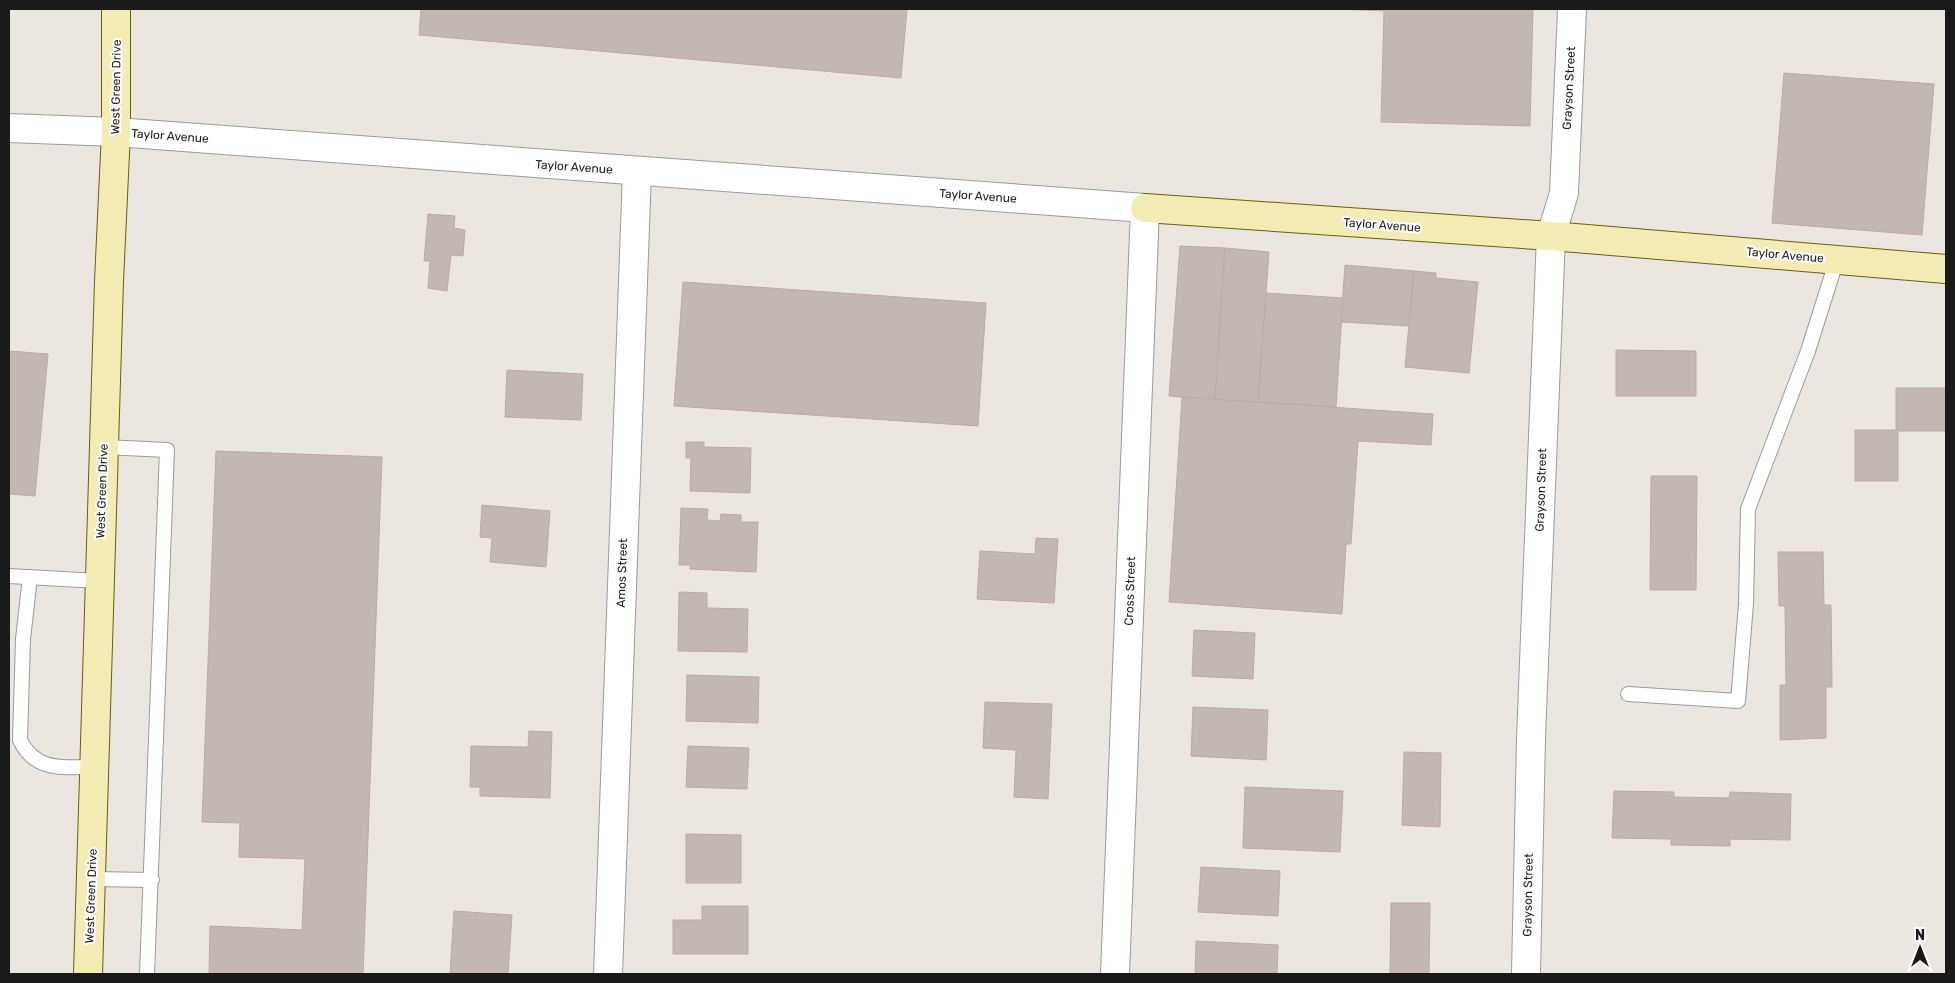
<svg xmlns="http://www.w3.org/2000/svg" width="1955" height="983" font-family="Rubik,sans-serif">
<style>
.building{fill:#c3b7b4;stroke:#bcaaa4}
.lines{fill:none;stroke-linecap:round;stroke-linejoin:round}
.lane-casing{stroke:#9b9b9b;stroke-width:16}
.street-casing{stroke:#9b9b9b;stroke-width:30}
.secondary-casing{stroke:#68600b;stroke-width:30}
.lane{stroke:#fff;stroke-width:14}
.street{stroke:#fff;stroke-width:28}
.secondary{stroke:#f4ecb5;stroke-width:28}
.labels{text-anchor:middle;dominant-baseline:central;stroke-width:4;stroke-linejoin:round;paint-order:stroke}
.street-label{font-size:12px;fill:#1a1a1a;stroke:#fff}
</style>
<rect width="100%" height="100%" fill="#ece6e0"/>
<g class="building">
<path d="M421,9H907L901,78L419,35Z"/>
<path d="M1339,9H1533L1530,126L1381,122L1384,11Z"/>
<path d="M1784,73L1934,84L1922,235L1772,223Z"/>
<path d="M428,214L455,216L454,228L465,230L463,256L451,255L447,291L428,288L430,261H424Z"/>
<path d="M1180,246L1225,248L1215,400L1169,396Z"/>
<path d="M1225,248L1269,252L1258,402L1215,400Z"/>
<path d="M1345,265L1414,271L1409,326L1341,322Z"/>
<path d="M1414,271L1436,273V278L1478,282L1469,373L1405,367Z"/>
<path d="M683,282L986,303L978,426L674,406Z"/>
<path d="M1266,293L1343,298L1336,407L1258,402Z"/>
<path d="M1616,350L1696,351V396H1616Z"/>
<path d="M9,351L48,354L35,496L9,494Z"/>
<path d="M507,370L583,374L581,420L505,417Z"/>
<path d="M1896,388H1946V431H1898V481H1855V430H1896Z"/>
<path d="M1182,397L1433,414L1431,445L1358,441L1351,544H1346L1342,614L1169,602Z"/>
<path d="M686,442H704V447L751,448L750,493L690,491L691,458H686Z"/>
<path d="M216,451L382,457L363,974H209L210,926L302,930L305,859L239,857L240,823L202,822Z"/>
<path d="M1651,476H1697L1696,590H1650Z"/>
<path d="M482,505L550,511L546,567L490,562L492,538L480,537Z"/>
<path d="M681,508L708,509L707,520L720,521L721,514L741,515V522H758L756,572L690,569V565H679Z"/>
<path d="M1036,538L1058,539L1054,603L977,599L980,551L1035,554Z"/>
<path d="M1778,552H1823L1824,605H1831L1832,687H1826V738L1780,740V685H1786L1785,606H1779Z"/>
<path d="M679,592L707,593V608L748,609L747,652L678,651Z"/>
<path d="M1194,630L1255,633L1253,679L1192,676Z"/>
<path d="M687,675L759,677L758,723L686,721Z"/>
<path d="M985,702L1052,704L1048,799L1014,797L1016,750L983,748Z"/>
<path d="M1193,707L1268,710L1266,760L1191,756Z"/>
<path d="M529,731L552,732L550,798L480,796V787H470L471,746L528,747Z"/>
<path d="M688,746L749,748L747,789L686,787Z"/>
<path d="M1404,752L1441,753L1440,827L1402,825Z"/>
<path d="M1245,787L1343,791L1340,852L1243,848Z"/>
<path d="M1614,791L1674,792V797L1729,798L1730,792L1791,794L1790,840L1730,839V846L1671,845V839L1612,838Z"/>
<path d="M686,834L741,835V883H686Z"/>
<path d="M1201,867L1280,871L1278,916L1198,912Z"/>
<path d="M1391,903H1430L1429,974H1390Z"/>
<path d="M702,906H748V954H673V920H702Z"/>
<path d="M454,911L512,915L508,974H450Z"/>
<path d="M1196,941L1278,945L1277,974H1195Z"/>
</g>
<g class="lines">
<defs>
<g id="lane">
<path d="M104,447L167,450L147,974"/>
<path d="M9,576L99,581"/>
<path d="M30,577L23,639L20,740C35,772 63,767 94,767"/>
<path d="M1628,694L1738,701L1746,604L1748,509L1808,351L1837,259"/>
<path d="M92,879L152,880"/>
</g>
<g id="street">
<path d="M9,128L116,132L1145,208L1115,974"/>
<path d="M608,974L637,171"/>
<path d="M1526,974L1531,738L1551,236L1564,193L1572,9"/>
</g>
<g id="secondary">
<path d="M1145,208L1551,236L1946,269"/>
<path d="M88,974L109,281L116,132V9"/>
</g>
</defs>
<use href="#lane" class="lane-casing"/>
<use href="#street" class="street-casing"/>
<use href="#secondary" class="secondary-casing"/>
<use href="#lane" class="lane"/>
<use href="#street" class="street"/>
<use href="#secondary" class="secondary"/>
</g>
<g class="labels">
<g class="street-label">
<text transform="translate(116 87) rotate(-89)">West Green Drive</text>
<text transform="translate(1569 88) rotate(-87)">Grayson Street</text>
<text transform="translate(170 136) rotate(4)">Taylor Avenue</text>
<text transform="translate(574 167) rotate(4)">Taylor Avenue</text>
<text transform="translate(978 196) rotate(4)">Taylor Avenue</text>
<text transform="translate(1382 225) rotate(4)">Taylor Avenue</text>
<text transform="translate(1785 255) rotate(5)">Taylor Avenue</text>
<text transform="translate(1541 490) rotate(-88)">Grayson Street</text>
<text transform="translate(102 491) rotate(-88)">West Green Drive</text>
<text transform="translate(622 573) rotate(-88)">Amos Street</text>
<text transform="translate(1130 591) rotate(-88)">Cross Street</text>
<text transform="translate(1528 895) rotate(-89)">Grayson Street</text>
<text transform="translate(91 896) rotate(-88)">West Green Drive</text>
</g>
</g>
<rect width="1955" height="983" fill="none" stroke="#1a1a1a" stroke-width="20"/>
<g transform="translate(1920 948)" stroke="#ffffff" stroke-width="4" paint-order="stroke">
<path d="M0-4L9 19L0 12L-9 19Z" fill="#1a1a1a"/>
<text y="-8" font-size="14" font-weight="bold" text-anchor="middle" fill="#1a1a1a">N</text>
</g>
</svg>
